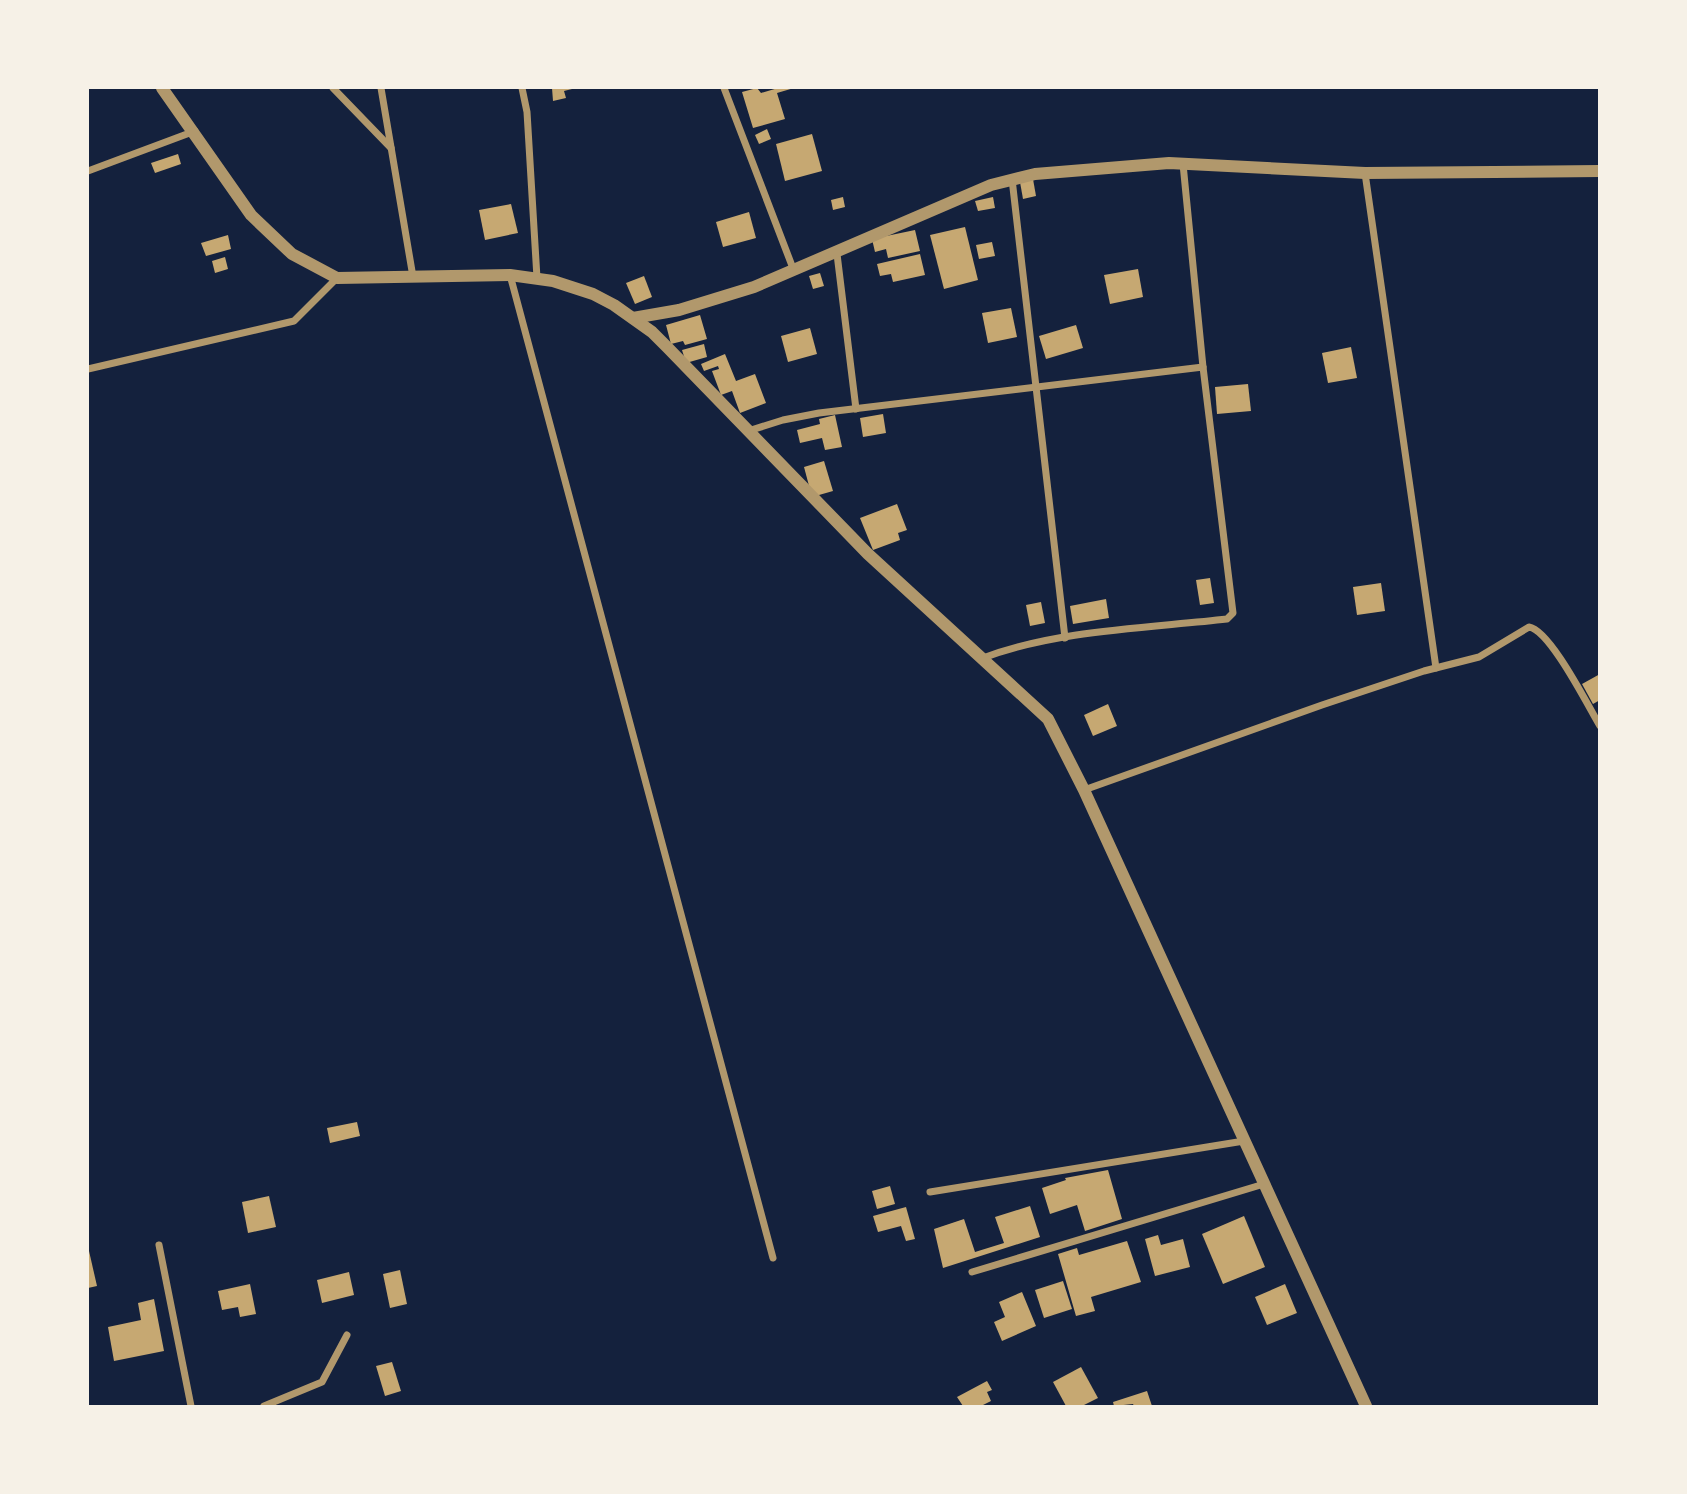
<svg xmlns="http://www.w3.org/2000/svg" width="1687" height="1494" font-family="'Work Sans',sans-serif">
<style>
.building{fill:#c6a872}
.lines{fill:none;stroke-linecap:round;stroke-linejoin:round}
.minor{stroke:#b1986c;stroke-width:7}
.tertiary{stroke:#b1986c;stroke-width:12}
</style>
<rect width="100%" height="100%" fill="#14213d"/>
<g class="building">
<path d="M552,88H576L564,91L566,98L553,101Z"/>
<path d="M757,88L761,93L778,88H794L777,93L785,119L753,128L742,92Z"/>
<path d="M767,129L771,139L759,144L755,135Z"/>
<path d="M812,134L822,171L785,181L776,144Z"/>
<path d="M178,154L181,164L155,173L151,163Z"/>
<path d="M1033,179L1036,196L1023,199L1020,182Z"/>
<path d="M843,197L845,207L833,210L831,200Z"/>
<path d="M993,197L995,208L978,211L975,201Z"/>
<path d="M511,204L518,233L485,240L479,210Z"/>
<path d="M749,212L756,238L723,247L716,222Z"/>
<path d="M965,227L978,280L944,289L930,235Z"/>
<path d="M915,230L920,251L888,258L886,249L875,252L872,239Z"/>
<path d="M228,235L231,249L206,256L201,243Z"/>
<path d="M992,242L995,256L979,259L976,245Z"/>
<path d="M920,254L925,275L893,282L891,274L880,276L877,264Z"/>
<path d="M225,257L228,269L215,273L212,261Z"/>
<path d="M1138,269L1143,297L1110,304L1104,275Z"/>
<path d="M820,273L824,286L813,289L809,276Z"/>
<path d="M644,276L652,297L635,304L626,283Z"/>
<path d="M1011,308L1017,337L988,343L982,313Z"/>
<path d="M700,315L707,339L685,345L683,341L671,344L666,325Z"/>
<path d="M1076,325L1083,348L1046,359L1039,336Z"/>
<path d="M810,328L817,354L788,362L781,336Z"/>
<path d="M704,344L707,357L686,363L682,350Z"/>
<path d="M1351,347L1357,378L1328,383L1322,353Z"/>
<path d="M725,354L736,381L755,374L766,403L740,413L732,391L721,395L712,371L719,369L718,366L704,371L701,364Z"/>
<path d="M1248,384L1251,411L1217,414L1215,387Z"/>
<path d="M883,414L886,433L863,437L860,418Z"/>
<path d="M835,415L842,447L825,450L822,438L800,443L797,430L820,424L819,419Z"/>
<path d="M824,461L833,491L812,497L804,467Z"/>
<path d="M897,504L907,530L898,533L900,540L873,550L860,518Z"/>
<path d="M1210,578L1214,603L1200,605L1196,580Z"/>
<path d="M1381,583L1385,611L1357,615L1353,587Z"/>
<path d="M1106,599L1109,618L1073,624L1070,606Z"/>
<path d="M1041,602L1045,623L1030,626L1026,605Z"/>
<path d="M1600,674V700L1593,704L1582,684Z"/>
<path d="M1108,704L1117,726L1093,736L1084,715Z"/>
<path d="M357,1122L360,1136L330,1143L327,1128Z"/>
<path d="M1108,1170L1122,1219L1085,1231L1077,1205L1050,1214L1042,1188L1066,1180L1065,1178Z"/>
<path d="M890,1186L895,1204L877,1209L872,1191Z"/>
<path d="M269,1196L276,1227L248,1233L242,1202Z"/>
<path d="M1030,1206L1040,1237L943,1268L934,1229L964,1219L975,1252L1004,1243L995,1217Z"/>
<path d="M906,1207L915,1239L906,1241L901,1226L878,1232L873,1216Z"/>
<path d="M1244,1216L1265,1267L1223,1284L1202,1234Z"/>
<path d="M1158,1235L1161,1245L1183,1239L1190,1267L1155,1276L1145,1239Z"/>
<path d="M1127,1241L1141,1282L1091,1297L1095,1311L1076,1316L1058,1254L1077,1248L1079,1255Z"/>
<path d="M89,1251L97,1286L88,1288V1252Z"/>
<path d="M400,1270L407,1304L390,1308L383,1274Z"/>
<path d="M349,1272L354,1295L322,1303L317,1280Z"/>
<path d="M1063,1281L1072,1309L1044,1318L1035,1290Z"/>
<path d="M250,1284L256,1314L240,1317L238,1307L222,1310L218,1291Z"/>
<path d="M1285,1284L1297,1313L1267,1325L1255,1297Z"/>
<path d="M1022,1292L1036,1326L1002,1341L994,1322L1005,1317L999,1302Z"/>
<path d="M154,1299L164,1351L114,1361L108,1327L141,1320L138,1303Z"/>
<path d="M392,1362L401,1391L385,1396L376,1366Z"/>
<path d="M1081,1367L1098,1398L1082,1406H1066L1053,1382Z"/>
<path d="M987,1381L992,1390L987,1392L991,1401L981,1406H963L957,1397Z"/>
<path d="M1147,1391L1152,1406H1134L1133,1404L1114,1406L1113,1402Z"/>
</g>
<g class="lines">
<g class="minor">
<path d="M333,88L391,148"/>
<path d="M381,88L413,277"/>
<path d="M522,88L527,112L537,278"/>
<path d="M724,88L794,271"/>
<path d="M88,171L195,131"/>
<path d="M1365,173L1436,668"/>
<path d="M1012,179L1065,638"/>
<path d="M837,254L856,409"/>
<path d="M510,275L773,1258"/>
<path d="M88,369L294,321L337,278"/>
<path d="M748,431L783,420L819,413L1203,367"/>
<path d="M983,658C1057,630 1148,628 1227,619L1233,613L1203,367L1183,164"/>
<path d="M1084,790L1322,705L1424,671L1479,657L1529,627C1550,630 1588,706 1600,726"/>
<path d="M930,1192L1244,1141"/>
<path d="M159,1245L191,1406"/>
<path d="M972,1272L1264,1184"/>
<path d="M264,1406L322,1382L347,1335"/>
</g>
<g class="tertiary">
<path d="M162,88L251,215L292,254L337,278L510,275L553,281L593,294L614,305L652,332L668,348L868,554L1048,719L1084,790L1366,1406"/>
<path d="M633,318L679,310L754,287L991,185L1035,174L1169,163L1365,173L1600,171"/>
</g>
</g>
<rect width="1687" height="1494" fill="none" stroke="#f6f1e7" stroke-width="178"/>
</svg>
